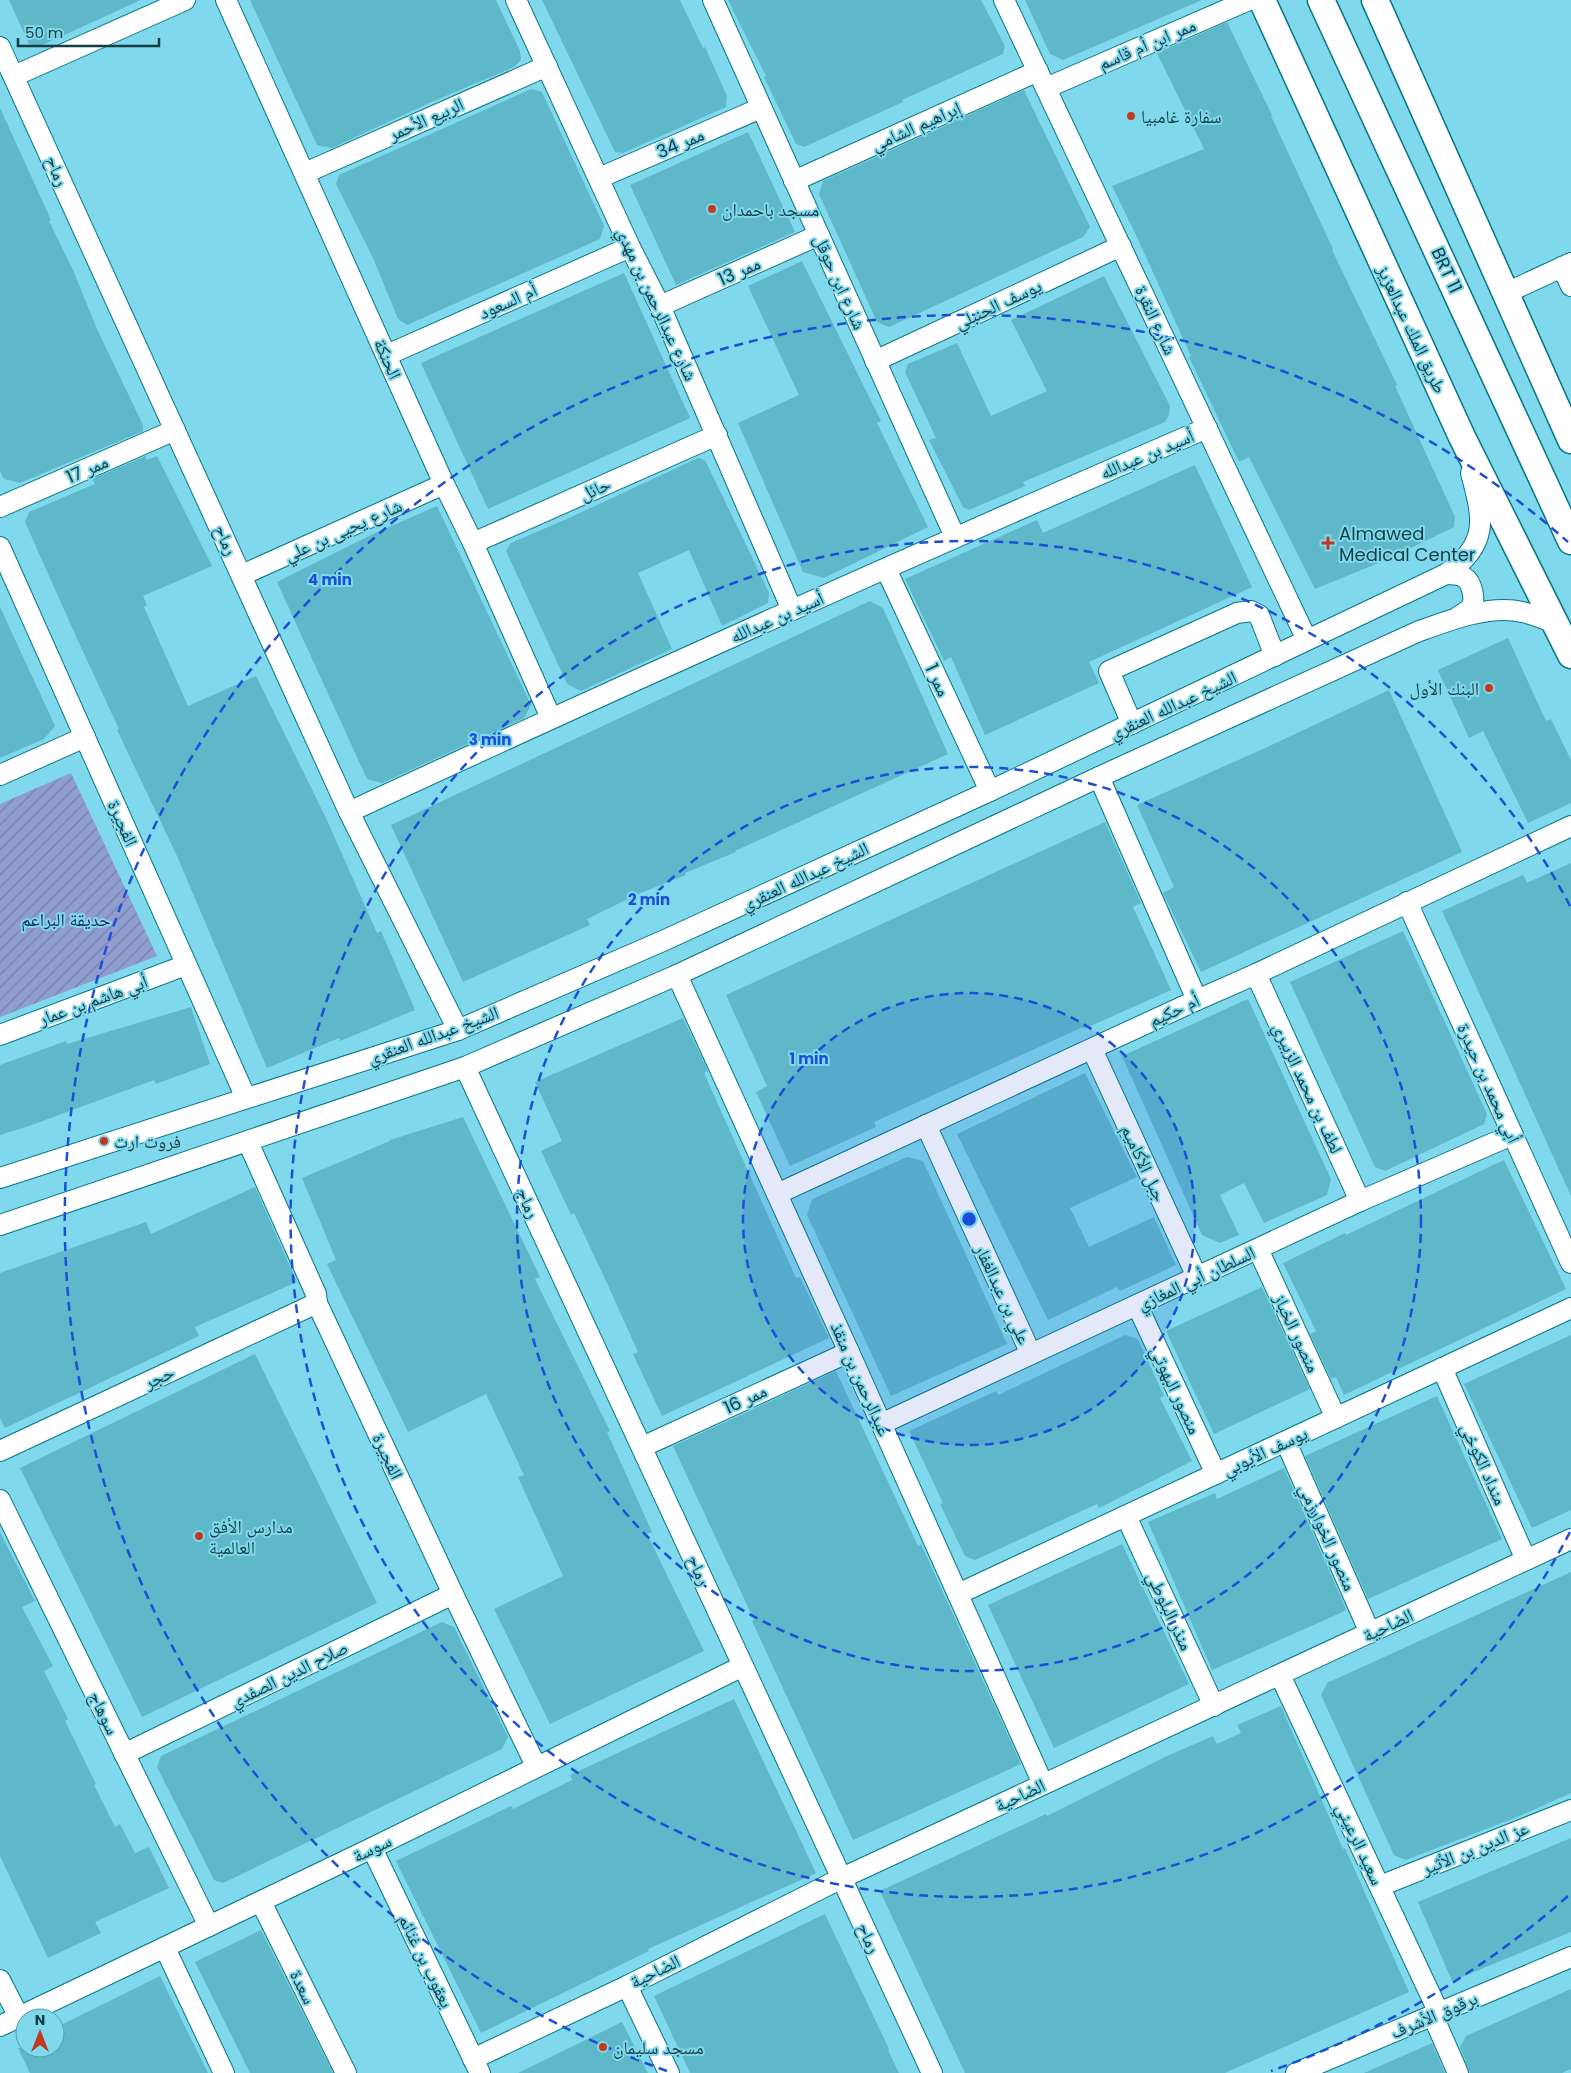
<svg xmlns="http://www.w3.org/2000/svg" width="1571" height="2073" font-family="Poppins,'Noto Naskh Arabic',sans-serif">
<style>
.garden{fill:url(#garden-furrows)}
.building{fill:#5eb8ca}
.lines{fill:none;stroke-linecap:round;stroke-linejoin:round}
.minor-casing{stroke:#047587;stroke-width:22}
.major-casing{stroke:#047587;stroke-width:29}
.minor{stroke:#fff;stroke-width:20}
.major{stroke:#fff;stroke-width:26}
.ring{fill:none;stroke:#1d4ed8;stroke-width:2.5;stroke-dasharray:9 6}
.poi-dot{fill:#c2381d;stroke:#7fd8eb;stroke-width:2}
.labels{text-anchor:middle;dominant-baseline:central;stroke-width:4;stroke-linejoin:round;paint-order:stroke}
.street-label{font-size:18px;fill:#163c44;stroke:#7fd8eb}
.poi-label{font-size:18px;fill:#163c44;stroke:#7fd8eb;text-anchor:start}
.park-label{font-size:18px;fill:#1f266c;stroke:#7fd8eb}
.centre{fill:#1d4ed8;stroke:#7fd8eb;stroke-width:2.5}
.ring-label{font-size:15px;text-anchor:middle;font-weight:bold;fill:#1d4ed8;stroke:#7fd8eb;stroke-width:4;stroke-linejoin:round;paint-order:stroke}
</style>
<defs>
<pattern id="garden-furrows" width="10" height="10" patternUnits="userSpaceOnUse" patternTransform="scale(1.25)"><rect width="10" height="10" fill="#909dcf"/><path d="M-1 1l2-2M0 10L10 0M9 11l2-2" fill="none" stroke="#7581aa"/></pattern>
</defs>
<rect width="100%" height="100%" fill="#7fd8eb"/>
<path class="garden" d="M71,773L157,956L0,1017V804Z"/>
<g class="building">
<path d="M9,0H141L40,46L29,44Z"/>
<path d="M250,0H496L520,51L521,60L514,67L427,104L332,148L317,145Z"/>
<path d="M542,0H680L703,48L705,47L727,96L726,107L623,153L615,152Z"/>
<path d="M728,0H981L1005,46L1003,54L902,100L903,102L804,147L796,144L764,77L766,76Z"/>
<path d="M1025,0H1202L1063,60L1050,54Z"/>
<path d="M1227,22L1272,115L1271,116L1333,249L1332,250L1397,385L1395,386L1455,517L1454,527L1386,560L1315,589L1249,457L1239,462L1189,357L1191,356L1136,235L1112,186L1204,149L1157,53Z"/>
<path d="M531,89L542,92L604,226L600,239L407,325L398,319L373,258L336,184L339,175Z"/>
<path d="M1024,90L1090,227L1083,237L889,327L877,322L819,194L823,181Z"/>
<path d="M0,108L47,211L51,221H49L73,270L97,329L143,425V431L20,483L4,479L0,471Z"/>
<path d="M748,132L795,232L676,285L630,185Z"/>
<path d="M802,261L881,421L877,423L928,527L824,578L803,572L738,423L799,395L748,286Z"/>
<path d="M624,273L690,418L488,509L421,363Z"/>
<path d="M1104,276L1170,406L1169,415L1165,422L1023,482L1025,486L969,510L963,507L929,440L936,438L905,372L908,364L957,343L991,416L1047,391L1011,320Z"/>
<path d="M146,456V460L157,456L212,566L143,596L147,605L144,607L188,706L256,676L326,818L377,933L381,931L415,1010L340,1041L339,1038L267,1068L177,856L117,730L119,729L79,643L25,522L29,512L95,484L92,479Z"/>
<path d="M698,458L705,460L738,528L769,593L768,603L722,626L689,550L638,573L672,649L581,691L567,684L506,551L511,543L569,518Z"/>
<path d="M1195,465L1252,587L1089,662L1099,683L985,735L951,657L944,661L905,579L1037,520L1043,533Z"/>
<path d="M437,506L531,705L524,718L382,783L367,779L277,582L373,534Z"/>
<path d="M870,601L883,608L948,754L735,851L736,852L685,873L686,875L638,894L587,919L590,925L463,982L391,825Z"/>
<path d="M0,607L55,726L44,739L0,758Z"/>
<path d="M1508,638L1546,721L1551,719L1571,760V803L1528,823L1483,731L1469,738L1438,670Z"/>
<path d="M1389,690L1462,852L1201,972L1163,893L1174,887L1137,805L1263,749Z"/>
<path d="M1105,822L1141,903L1133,907L1171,990L1084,1029L1083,1027L874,1122L876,1127L790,1166L756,1092L767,1086L726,995Z"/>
<path d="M1571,863V1196L1442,911L1523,875L1527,883Z"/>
<path d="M1403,931L1487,1114L1484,1124L1385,1171L1375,1167L1290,982Z"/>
<path d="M1248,999L1331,1179L1327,1195L1264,1223L1244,1183L1220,1195L1239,1235L1220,1243L1202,1235L1122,1056Z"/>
<path d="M191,1007L210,1064L156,1084L154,1080L29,1126L0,1135V1065L66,1041L67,1044Z"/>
<path d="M683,1018L708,1071L704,1073L796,1278L800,1277L829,1338L662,1416L633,1354L638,1352L606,1281L574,1213L571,1215L541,1151L562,1141L535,1082Z"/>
<path d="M1085,1073L1137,1177L1070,1208L1089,1247L1154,1217L1176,1265L1120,1291L1117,1287L1048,1320L957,1134Z"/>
<path d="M463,1117L540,1277L535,1279L610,1431L607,1432L652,1532L647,1534L704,1651L550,1724L494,1609L563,1576L518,1477L524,1475L486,1394L408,1432L327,1264L336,1260L302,1178L390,1141V1140Z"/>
<path d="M907,1157L923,1161L1007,1344L891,1396L807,1215L812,1199Z"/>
<path d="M1504,1160L1566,1289L1344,1395L1336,1377L1331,1379L1310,1334L1316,1331L1283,1263L1345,1233L1346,1235Z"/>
<path d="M255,1187L297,1282L195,1327L199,1336L5,1428L0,1418V1273L146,1222L151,1234Z"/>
<path d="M1262,1287L1310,1389L1214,1434L1166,1331Z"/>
<path d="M1125,1335L1138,1339L1164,1396L1160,1398L1192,1461L1099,1508L1097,1504L975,1560L965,1556L940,1504L943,1503L909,1431L996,1391L998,1395Z"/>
<path d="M1571,1335V1510L1532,1528L1464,1384Z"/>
<path d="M255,1354L377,1603L142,1717L20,1468Z"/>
<path d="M836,1371L918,1546L921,1544L1021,1764L853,1840L752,1621L754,1620L673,1446Z"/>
<path d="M1437,1396L1502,1539L1368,1599L1305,1456Z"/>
<path d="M1284,1468L1346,1609L1345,1611L1212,1670L1148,1522L1215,1493L1217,1499Z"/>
<path d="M0,1532L35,1601L22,1607L53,1666L44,1671L68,1719L65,1721L96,1784L94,1785L115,1827L120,1824L135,1853L149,1847L169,1888L95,1922L101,1933L48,1958L0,1856Z"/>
<path d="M1122,1544L1189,1684L1054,1748L988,1605Z"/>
<path d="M1571,1572V1793L1517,1817L1406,1860L1394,1855L1321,1695L1327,1683Z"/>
<path d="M442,1622L454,1627L508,1737L502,1749L223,1883L214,1880L157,1767L161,1756Z"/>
<path d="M734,1699L816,1873L648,1949L649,1951L481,2033L396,1861L511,1806L513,1809L572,1780L570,1775Z"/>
<path d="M1281,1706L1343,1849L1345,1848L1409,1992L1225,2073H965L880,1891L1046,1814L1047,1816L1167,1756L1213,1736L1217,1744L1241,1733L1237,1725Z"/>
<path d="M1571,1838V1932L1452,1981L1418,1902Z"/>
<path d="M825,1914L889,2049L888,2050L899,2073H690L654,1996Z"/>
<path d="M261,1930L333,2073H250L195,1962Z"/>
<path d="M160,1976L208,2073H30L18,2048H55V2028Z"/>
<path d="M1571,1989V2069L1562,2073H1470L1460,2047L1466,2036Z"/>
<path d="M622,2022L648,2073H518Z"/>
<path d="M1432,2043L1445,2073H1364Z"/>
</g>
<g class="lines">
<defs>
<g id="minor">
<path d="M226,0L444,484L473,543L551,718"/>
<path d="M516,0L630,247L660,306L792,610"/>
<path d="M713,0L955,537"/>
<path d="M1004,0L1307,640"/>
<path d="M0,47L349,812L458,1030"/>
<path d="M14,76L185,0"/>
<path d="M1046,88L1249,0"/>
<path d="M305,173L547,66"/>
<path d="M599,178L761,108"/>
<path d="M794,181L1038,71"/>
<path d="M1562,267L1571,286"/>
<path d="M1506,293L1571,263"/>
<path d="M660,306L819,235"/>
<path d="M387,355L630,247"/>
<path d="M875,361L1121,246"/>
<path d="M0,507L175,430"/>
<path d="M473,543L717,435"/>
<path d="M0,547L246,1098"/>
<path d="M886,569L990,791"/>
<path d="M1446,574C1452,574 1460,574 1465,578C1472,583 1476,600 1471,607C1468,611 1462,614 1458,617"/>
<path d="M242,575L444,484"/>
<path d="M1132,724L1109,671L1237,613L1251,611L1259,615L1275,656"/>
<path d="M0,775L85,737"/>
<path d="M1099,777L1197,1000"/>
<path d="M349,812C633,680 919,552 1207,428"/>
<path d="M1407,902L1571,1263"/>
<path d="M1256,974L1360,1201"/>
<path d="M677,975L849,1352L1043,1784"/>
<path d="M0,1035L186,965"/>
<path d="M1092,1049L1197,1277"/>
<path d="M465,1067L932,2073"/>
<path d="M926,1125L1031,1354"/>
<path d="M248,1142L316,1294L317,1303L453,1594L536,1766"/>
<path d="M0,1178L458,1030L665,940L990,791L1446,574C1490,544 1483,518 1471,473"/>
<path d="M777,1194L1197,1000L1256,974L1571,826"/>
<path d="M0,1225L465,1067L677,975L1099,777L1417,632C1447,621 1490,604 1522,612C1533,614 1544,619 1555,623"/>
<path d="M1258,1249L1336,1418"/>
<path d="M1137,1305L1216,1474"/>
<path d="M1442,1368L1526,1560"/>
<path d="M881,1424L1360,1201L1512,1135"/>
<path d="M1286,1442L1370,1633"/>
<path d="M642,1447L849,1352"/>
<path d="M0,1451L317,1303"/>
<path d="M0,1500L209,1926"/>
<path d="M1126,1516L1214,1706"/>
<path d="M958,1594L1571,1308"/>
<path d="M1280,1675L1439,2013"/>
<path d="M124,1754L453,1594"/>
<path d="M372,1848L480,2073"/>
<path d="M1380,1886L1571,1810"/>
<path d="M261,1902L346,2073"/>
<path d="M165,1948L224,2073"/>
<path d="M0,1980L19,2017"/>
<path d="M627,1986L669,2073"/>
<path d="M1433,2016L1458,2073"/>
<path d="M0,2026L372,1848L743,1666"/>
<path d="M473,2059L627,1986L842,1878L1571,1539"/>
<path d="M1296,2073L1571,1957"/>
</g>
<g id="major">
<path d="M1262,0L1462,437L1571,655"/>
<path d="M1321,0L1571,541"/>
<path d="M1375,0L1571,440"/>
</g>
</defs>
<use href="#minor" class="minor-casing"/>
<use href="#major" class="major-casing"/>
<use href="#minor" class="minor"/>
<use href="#major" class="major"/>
</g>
<circle cx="969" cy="1219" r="226" fill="#1d4ed8" fill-opacity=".12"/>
<g class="ring">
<circle cx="969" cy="1219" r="226"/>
<circle cx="969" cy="1219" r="452"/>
<path d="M1570 1532A678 678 0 1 1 1570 906"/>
<path d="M1568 1896A904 904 0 0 1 1271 2071M667 2071A904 904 0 1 1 1568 542"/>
</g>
<g class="poi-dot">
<circle cx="1131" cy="116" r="5"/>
<circle cx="712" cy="209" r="5"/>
<path d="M1325.5 535.5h5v5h5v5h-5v5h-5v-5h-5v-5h5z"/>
<circle cx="1489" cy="688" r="5"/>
<circle cx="104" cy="1141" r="5"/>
<circle cx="199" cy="1536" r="5"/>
<circle cx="603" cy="2047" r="5"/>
</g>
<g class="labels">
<g class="street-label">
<text transform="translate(1147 44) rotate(-23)">ممر ابن أم قاسم</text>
<text transform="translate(426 119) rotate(-24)">الربيع الأحمر</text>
<text transform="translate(916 126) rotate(-24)">إبراهيم الشامي</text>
<text transform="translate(680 143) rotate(-23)">ممر 34</text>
<text transform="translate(57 171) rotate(66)">رماح</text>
<text transform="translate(1447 270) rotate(65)">BRT 11</text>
<text transform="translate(739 271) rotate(-24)">ممر 13</text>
<text transform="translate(840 282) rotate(66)">شارع ابن حوقل</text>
<text transform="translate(508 301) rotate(-24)">أم السعود</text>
<text transform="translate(657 304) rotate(65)">شارع عبدالرحمن بن مهدي</text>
<text transform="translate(998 304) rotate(-25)">يوسف الحنبلي</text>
<text transform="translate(1156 320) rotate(65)">شارع النقرة</text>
<text transform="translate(1412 329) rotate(65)">طريق الملك عبدالعزيز</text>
<text transform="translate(388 359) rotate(66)">الحنكة</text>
<text transform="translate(1147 454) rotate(-23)">أسيد بن عبدالله</text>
<text transform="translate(87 469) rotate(-24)">ممر 17</text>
<text transform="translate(595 489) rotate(-24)">حائل</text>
<text transform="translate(343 530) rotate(-24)">شارع يحيى بن علي</text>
<text transform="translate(226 540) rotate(65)">رماح</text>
<text transform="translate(777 617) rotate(-24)">أسيد بن عبدالله</text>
<text transform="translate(938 680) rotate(65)">ممر 1</text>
<text transform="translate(1173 705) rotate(-25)">الشيخ عبدالله العنقري</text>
<text transform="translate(123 823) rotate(66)">الفجيرة</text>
<text transform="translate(805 876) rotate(-25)">الشيخ عبدالله العنقري</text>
<text transform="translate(93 1000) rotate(-20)">أبي هاشم بن عمار</text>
<text transform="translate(1174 1010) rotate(-25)">أم حكيم</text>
<text transform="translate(433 1035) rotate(-20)">الشيخ عبدالله العنقري</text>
<text transform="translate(1489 1083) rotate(66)">أبي محمد بن حيدرة</text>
<text transform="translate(1308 1088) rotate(65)">لطف بن محمد الزبيري</text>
<text transform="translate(1144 1163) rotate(65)">جبل الأكاميم</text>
<text transform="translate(528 1203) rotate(65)">رماح</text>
<text transform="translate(1196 1278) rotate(-25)">السلطان أبي المغازي</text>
<text transform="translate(1003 1294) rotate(65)">علي بن عبدالغفار</text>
<text transform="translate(1297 1333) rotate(65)">منصور الخباز</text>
<text transform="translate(159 1377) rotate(-25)">حجر</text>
<text transform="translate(861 1379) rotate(66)">عبدالرحمن بن منقذ</text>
<text transform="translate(1176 1390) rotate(65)">منصور البهوتي</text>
<text transform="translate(745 1399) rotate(-25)">ممر 16</text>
<text transform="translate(1265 1451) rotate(-25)">يوسف الأيوبي</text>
<text transform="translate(388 1456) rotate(65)">الفجيرة</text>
<text transform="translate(1484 1464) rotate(66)">منداد الكوخي</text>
<text transform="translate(1328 1537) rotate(66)">منصور الخوارزمي</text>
<text transform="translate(699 1570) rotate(65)">رماح</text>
<text transform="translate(1170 1611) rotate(65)">منذر البلوطي</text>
<text transform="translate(1388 1625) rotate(-25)">الضاحية</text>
<text transform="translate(289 1674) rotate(-26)">صلاح الدين الصفدي</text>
<text transform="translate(104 1713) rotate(64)">سوهاج</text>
<text transform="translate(1020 1795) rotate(-25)">الضاحية</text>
<text transform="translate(1360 1844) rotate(65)">سعيد الرعيني</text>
<text transform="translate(372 1848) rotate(-26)">سوسة</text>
<text transform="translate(1475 1848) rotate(-22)">عز الدين بن الأثير</text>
<text transform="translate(869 1938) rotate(65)">رماح</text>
<text transform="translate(426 1961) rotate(64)">يعقوب بن غنائم</text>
<text transform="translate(655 1971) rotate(-26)">الضاحية</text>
<text transform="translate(303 1987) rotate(64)">سعدة</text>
<text transform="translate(1434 2015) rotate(-23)">برقوق الأشرف</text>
</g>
<g class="poi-label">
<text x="1141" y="116">سفارة غامبيا</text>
<text x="722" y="209">مسجد باحمدان</text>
<text x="1339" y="533">Almawed<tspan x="1339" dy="21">Medical Center</tspan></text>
<text x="1479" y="688" text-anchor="end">البنك الأول</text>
<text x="114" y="1141">فروت ارت</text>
<text x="209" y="1526">مدارس الأفق<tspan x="209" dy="21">العالمية</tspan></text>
<text x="613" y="2047">مسجد سليمان</text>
</g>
<g class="park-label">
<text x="66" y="919">حديقة البراعم</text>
</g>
</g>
<circle cx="969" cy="1219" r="8" class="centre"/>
<g class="ring-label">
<text x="330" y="585">4 min</text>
<text x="490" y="745">3 min</text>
<text x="649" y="905">2 min</text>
<text x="809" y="1064">1 min</text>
</g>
<g transform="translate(40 2033)"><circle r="24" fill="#7fd8eb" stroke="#559aa8"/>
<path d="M0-4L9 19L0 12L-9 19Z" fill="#c2381d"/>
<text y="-8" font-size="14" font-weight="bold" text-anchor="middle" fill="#163c44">N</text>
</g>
<path d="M18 38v8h141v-8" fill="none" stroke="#163c44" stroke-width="2.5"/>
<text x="25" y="38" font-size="15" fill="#163c44" stroke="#7fd8eb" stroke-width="4" paint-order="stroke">50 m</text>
</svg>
